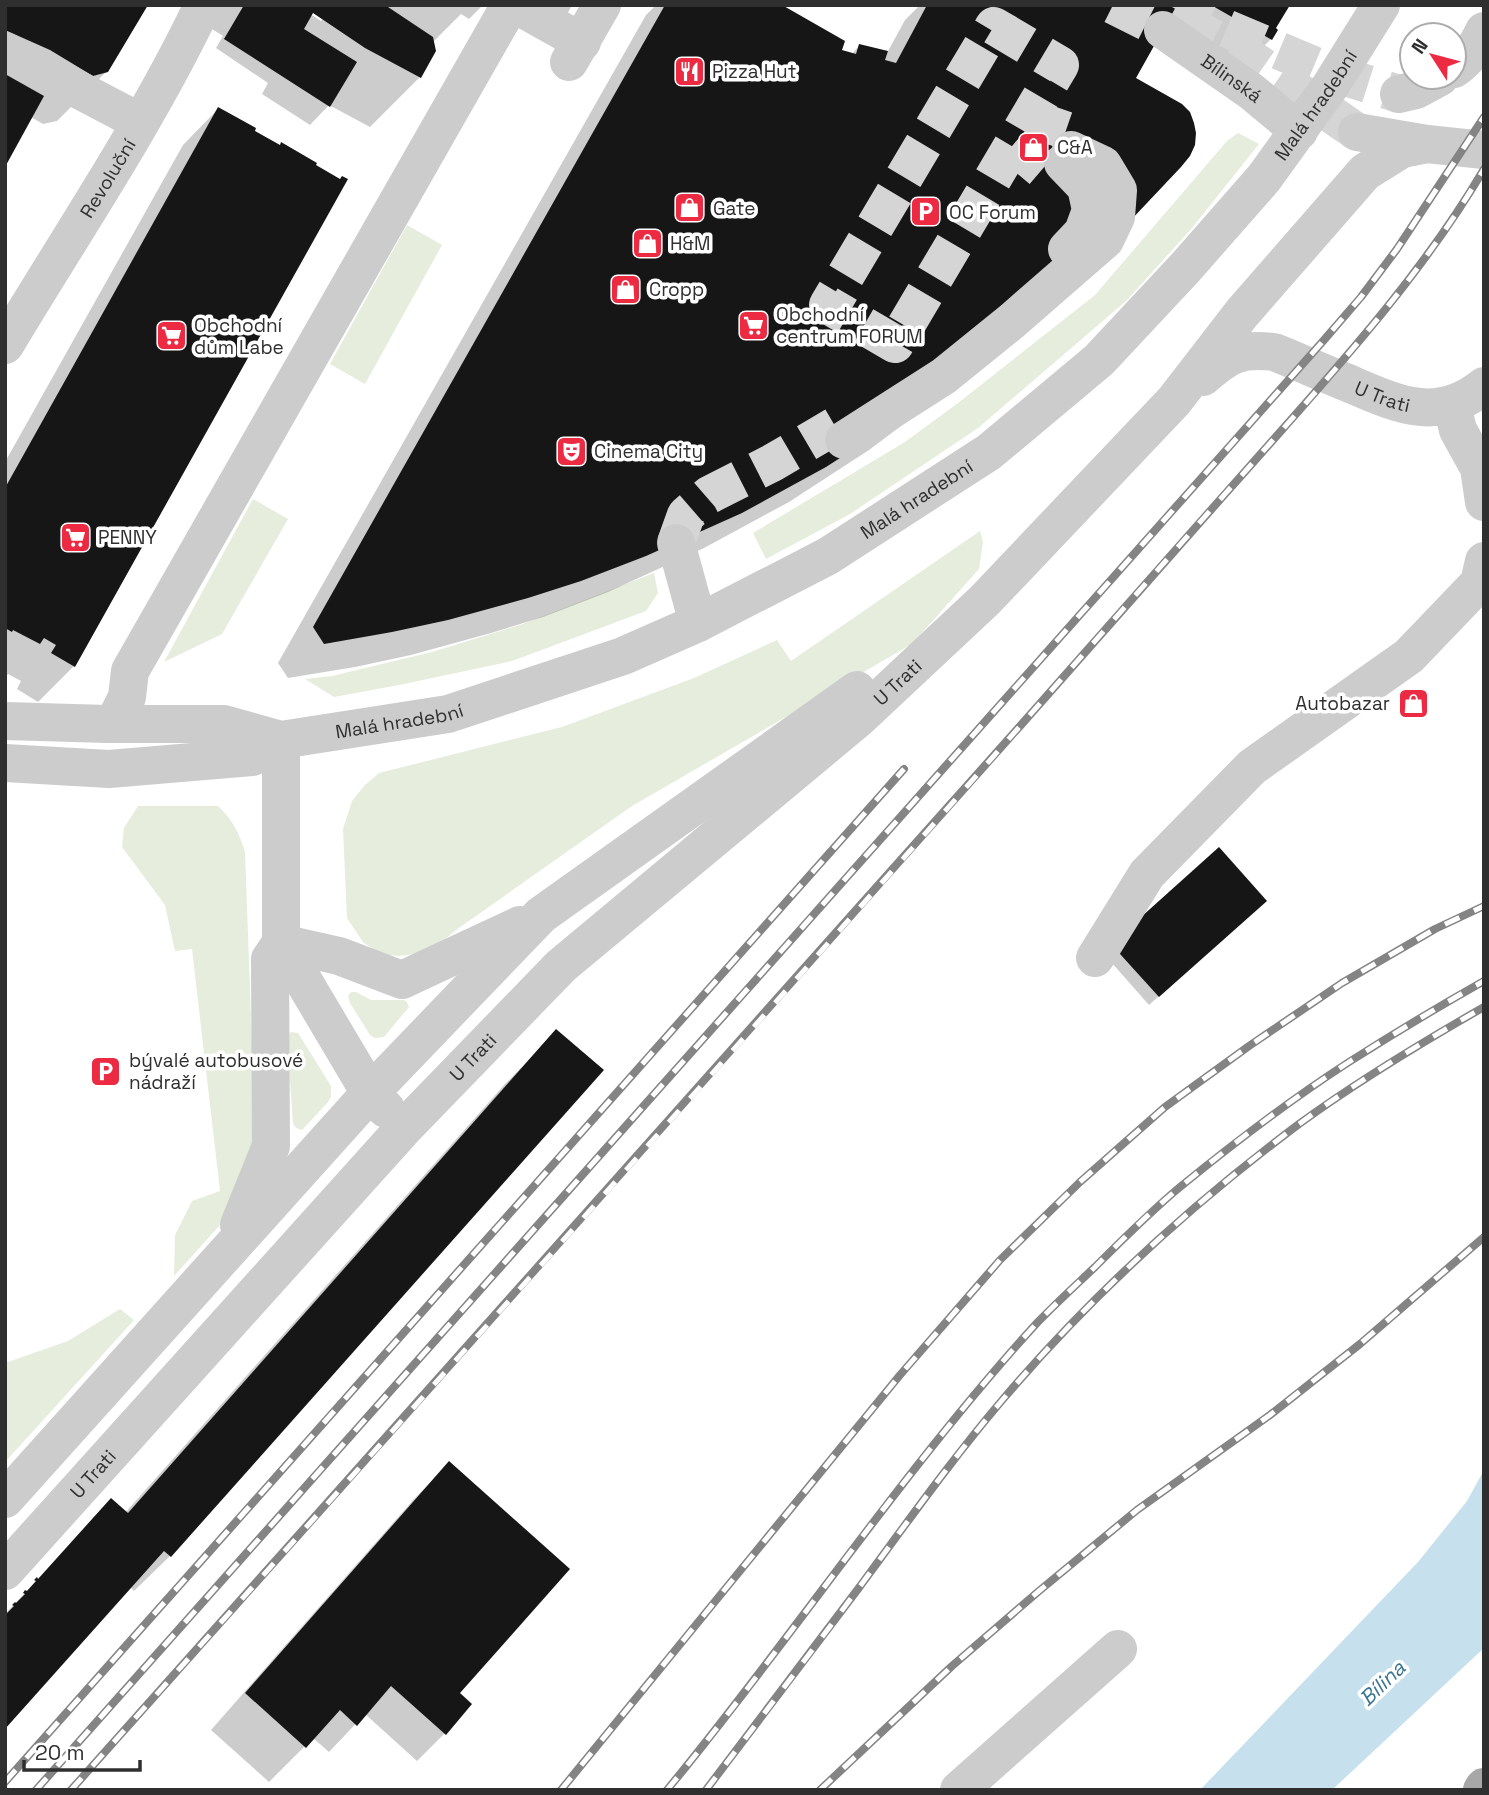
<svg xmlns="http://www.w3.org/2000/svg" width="1489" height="1795" font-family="'Space Grotesk',sans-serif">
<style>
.green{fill:#e6eddc}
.water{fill:#c7e0ed}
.shadow{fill:#0003;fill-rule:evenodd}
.building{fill:#161616}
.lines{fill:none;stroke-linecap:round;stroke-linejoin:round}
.minor-tunnel{stroke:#d5d5d5;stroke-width:38;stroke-dasharray:38 19;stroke-linecap:butt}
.minor{stroke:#ccc;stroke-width:38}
.major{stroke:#a7a7a7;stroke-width:38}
.rail-casing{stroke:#848484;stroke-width:8}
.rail{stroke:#fff;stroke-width:5;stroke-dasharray:16;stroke-linecap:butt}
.labels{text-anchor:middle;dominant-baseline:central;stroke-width:7;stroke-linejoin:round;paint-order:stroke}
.poi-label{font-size:19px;fill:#2f2f2f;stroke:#fff;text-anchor:start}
.street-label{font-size:19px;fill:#2f2f2f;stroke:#fff}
.water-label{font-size:21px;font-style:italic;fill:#397594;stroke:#fff}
</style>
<rect width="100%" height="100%" fill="#fff"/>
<g class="green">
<path d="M1238,133L1259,144L1192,228L1126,301L978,428L850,514L766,559L753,533L905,442L958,403L1095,295L1227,141Z"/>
<path d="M407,225L442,245L365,384L330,364Z"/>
<path d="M253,499L288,519L222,634L164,662Z"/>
<path d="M980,531L983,542L979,569L912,644L632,806L456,930L437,946L415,954L399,956L380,954L363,942L347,918L343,829L352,801L365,785L379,773L562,727L694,678L777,640L791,661Z"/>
<path d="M654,573L658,593L646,611L512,661L399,685L334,697L305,679L332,676L432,652L523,624Z"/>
<path d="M138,806H218C233,820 239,833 245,852L256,1153L229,1215L174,1276L175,1235L192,1201L220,1191L192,949L175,951L165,905L122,847L124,828Z"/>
<path d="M351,992H356L371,1000H404L407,1002L409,1007L384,1037L375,1038L370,1035L350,1003L348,996Z"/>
<path d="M291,1032L298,1033L331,1086V1097L328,1102L302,1130L296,1128L293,1123L287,1039L288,1035Z"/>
<path d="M120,1309L134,1320L5,1462V1363L68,1341Z"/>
</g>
<path class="water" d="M1484,1470V1648L1332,1790H1200L1418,1562L1467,1501Z"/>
<g class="shadow">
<path d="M5,5L107,71L57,121L43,124L31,117L5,163Z"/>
<path d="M222,5H483L469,19L461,14L432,43L434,51L420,77L370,127L329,105L310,125L262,94L268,83L216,48L223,36L212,29ZM308,9L323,19L321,21L307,12Z"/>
<path d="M518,5H572L565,18Z"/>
<path d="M656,5H778L839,51L851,55L859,46L887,53L905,20L920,5H1288L1274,29L1271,39L1235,75L1162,29L961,381L869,450L789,502L704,548L608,592L543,617L491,633L411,655L355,667L288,678L278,663L646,15Z"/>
<path d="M218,109L74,666L38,702L17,689L21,681L8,674L5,677V462L183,145Z"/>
<path d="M1256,910L1149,1005L1104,954Z"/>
<path d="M532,1057L170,1556L134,1591L130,1587L5,1726V1614L37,1580L125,1513L505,1084Z"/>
<path d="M449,1464L457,1693L470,1705L444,1734L417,1761L365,1714L329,1752L313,1738L269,1782L211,1730L414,1499Z"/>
</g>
<g class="building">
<path d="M5,5H148L108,72L93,76L50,50L5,30Z"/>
<path d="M244,5H371L373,7L385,5L433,37L436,51L421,78L365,48L313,13L304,29L357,62L330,107L224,39Z"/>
<path d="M665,5H782L845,41L842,50L856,54L859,44L888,51L885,60L896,63L927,5H988L993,10L995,5H1177L1136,78L1182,104L1190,112L1194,123L1196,133L1195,145L1190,156L1181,167L1113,239L907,415L826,467L742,513L646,556L581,581L528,598L448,620L392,632L324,644L313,627Z"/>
<path d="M1211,5H1290L1276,28L1278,30L1272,40Z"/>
<path d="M5,74L44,96L5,167Z"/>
<path d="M218,107L256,128L255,131L280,145L281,142L317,163L316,165L340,179L342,176L348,179L75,667L51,653L56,645L44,638L40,644L13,630L12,632L5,628V488Z"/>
<path d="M1219,847L1267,901L1159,997L1111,944Z"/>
<path d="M556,1029L604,1070L171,1557L164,1551L5,1729V1615L14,1606L12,1605L15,1602L16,1603L25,1594L23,1593L25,1590L27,1591L36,1581L34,1580L37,1577L38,1579L111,1498L128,1513Z"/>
<path d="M449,1461L570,1569L460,1693L472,1704L446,1735L391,1686L357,1726L340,1710L306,1748L245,1693Z"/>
</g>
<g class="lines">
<g class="minor-tunnel">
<path d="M1113,5L1163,30"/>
<path d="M994,26L1060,65L895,344L828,305Z"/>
<path d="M1030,118L1079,135"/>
<path d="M1357,132L1246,55L1171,16L1176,7L1327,71L1399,94"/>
<path d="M1013,145L1053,179"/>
<path d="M676,543L686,515L709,495L772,463L835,426"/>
</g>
<g class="minor">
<path d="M516,5L582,42"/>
<path id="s1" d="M1163,30L1252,92L1299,131"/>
<path d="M5,51L140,122"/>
<path d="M569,62L602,5"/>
<path d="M1454,69C1468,60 1477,46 1484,31"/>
<path d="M1399,94L1416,90L1440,77"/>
<path d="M1357,132L1427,144L1484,150"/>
<path d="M1063,163L1086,187L1091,210L1083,232L1067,249"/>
<path id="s2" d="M5,345C72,233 147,123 203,5"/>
<path id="s3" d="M1203,377C1228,355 1240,348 1274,352C1299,362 1323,373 1348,383C1397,404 1437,424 1484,386"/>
<path d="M1452,405L1458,430L1479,468L1484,502"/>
<path d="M844,440L944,376L1012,321L1105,240L1116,217L1118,190L1103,165L1071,150"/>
<path d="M676,543L698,623"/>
<path d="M118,715L127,697L130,671L510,5"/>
<path d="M5,721L108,724H224L281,740"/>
<path d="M281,740V943L370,1093L386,1109"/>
<path id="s4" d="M5,763L109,769L252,757L281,740L448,714L623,656L698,623L828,556L989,452L1099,360L1185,268L1264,178L1331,85L1381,5"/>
<path d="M281,943L339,956L402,980L520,925"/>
<path d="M1095,958L1147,874L1252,767L1409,656L1479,583L1484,561"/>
<path d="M239,1225L271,1146L270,959L281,943"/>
<path d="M5,1499L370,1093L541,915L857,690"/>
<path id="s5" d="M5,1571L405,1127L561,966L859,718L985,600L1174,401L1242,313L1365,172L1402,149L1427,144"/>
<path d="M959,1790L1118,1649"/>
</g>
<path class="major" d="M1482,1790L1484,1787"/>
<defs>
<g id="rail">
<path d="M5,1782L904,769"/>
<path d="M36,1790L1324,340L1361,297L1397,249L1484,117"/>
<path d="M71,1790C388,1435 707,1082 1021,725C1097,639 1173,552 1250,466C1333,372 1420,278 1484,169"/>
<path d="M561,1790L900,1375L1000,1260L1080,1182L1165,1107L1249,1046L1342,983L1435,929L1484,906"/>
<path d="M667,1790C793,1637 903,1470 1036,1324C1055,1304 1075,1286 1095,1267C1122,1240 1150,1212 1180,1187C1234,1143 1290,1100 1349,1062C1393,1034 1438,1007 1484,981"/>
<path d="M706,1790C757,1723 808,1656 858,1589C906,1524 952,1459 1004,1398C1091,1296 1192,1204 1299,1124C1358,1081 1421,1043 1484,1007"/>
<path d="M820,1790L952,1666L1039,1591L1137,1510L1270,1415L1360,1344L1484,1237"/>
</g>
</defs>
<use href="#rail" class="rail-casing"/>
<use href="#rail" class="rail"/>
</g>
<defs>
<symbol id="restaurant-square" viewBox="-11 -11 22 22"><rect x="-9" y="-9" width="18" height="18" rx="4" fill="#ec2b43" stroke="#fff"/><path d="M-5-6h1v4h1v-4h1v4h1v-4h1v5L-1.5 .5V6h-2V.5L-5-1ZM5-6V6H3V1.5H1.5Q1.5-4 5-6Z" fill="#fff"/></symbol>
<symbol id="shop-square" viewBox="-11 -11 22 22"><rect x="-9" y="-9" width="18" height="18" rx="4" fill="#ec2b43" stroke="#fff"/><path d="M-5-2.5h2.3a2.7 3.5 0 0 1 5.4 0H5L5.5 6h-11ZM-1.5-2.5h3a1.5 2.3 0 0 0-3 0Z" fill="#fff"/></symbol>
<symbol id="parking-square" viewBox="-11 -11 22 22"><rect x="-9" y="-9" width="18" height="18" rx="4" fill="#ec2b43" stroke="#fff"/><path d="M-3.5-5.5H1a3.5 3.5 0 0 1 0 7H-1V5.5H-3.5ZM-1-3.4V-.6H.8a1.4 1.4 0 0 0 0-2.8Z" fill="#fff"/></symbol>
<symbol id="supermarket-square" viewBox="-11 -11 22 22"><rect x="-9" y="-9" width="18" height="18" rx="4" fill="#ec2b43" stroke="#fff"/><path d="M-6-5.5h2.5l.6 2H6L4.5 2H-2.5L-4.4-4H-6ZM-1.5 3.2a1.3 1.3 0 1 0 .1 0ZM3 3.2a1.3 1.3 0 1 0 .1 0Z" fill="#fff"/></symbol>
<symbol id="theatre-square" viewBox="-11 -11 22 22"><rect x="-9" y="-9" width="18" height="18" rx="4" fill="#ec2b43" stroke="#fff"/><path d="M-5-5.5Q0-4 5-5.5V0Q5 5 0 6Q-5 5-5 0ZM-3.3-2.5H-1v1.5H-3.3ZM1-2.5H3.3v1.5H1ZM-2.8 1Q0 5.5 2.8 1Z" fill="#fff"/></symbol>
</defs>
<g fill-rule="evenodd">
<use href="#restaurant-square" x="672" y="54" width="35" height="35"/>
<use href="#shop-square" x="1016" y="130" width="35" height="35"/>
<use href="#shop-square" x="672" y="190" width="35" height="35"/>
<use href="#parking-square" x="908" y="194" width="35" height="35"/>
<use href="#shop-square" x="630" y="226" width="35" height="35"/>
<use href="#shop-square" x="608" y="272" width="35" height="35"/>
<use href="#supermarket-square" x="736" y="308" width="35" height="35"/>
<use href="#supermarket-square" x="154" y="318" width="35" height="35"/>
<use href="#theatre-square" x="554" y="434" width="35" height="35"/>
<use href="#supermarket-square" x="58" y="520" width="35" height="35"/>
<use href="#shop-square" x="1396" y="686" width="35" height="35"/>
<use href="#parking-square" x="88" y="1054" width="35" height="35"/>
</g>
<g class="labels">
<g class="poi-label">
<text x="712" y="71">Pizza Hut</text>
<text x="1057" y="147">C&amp;A</text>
<text x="713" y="208">Gate</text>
<text x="949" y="212">OC Forum</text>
<text x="670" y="243">H&amp;M</text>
<text x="649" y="289">Cropp</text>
<text x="776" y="314">Obchodní<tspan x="776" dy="22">centrum FORUM</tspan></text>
<text x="194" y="325">Obchodní<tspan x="194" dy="22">dům Labe</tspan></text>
<text x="594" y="451">Cinema City</text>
<text x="98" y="537">PENNY</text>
<text x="1390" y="703" text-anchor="end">Autobazar</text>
<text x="129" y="1060">bývalé autobusové<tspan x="129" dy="22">nádraží</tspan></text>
</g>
<g class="street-label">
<text stroke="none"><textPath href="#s1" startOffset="84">Bílinská</textPath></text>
<text stroke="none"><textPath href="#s4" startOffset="1533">Malá hradební</textPath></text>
<text stroke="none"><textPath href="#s2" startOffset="196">Revoluční</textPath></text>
<text stroke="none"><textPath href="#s3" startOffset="196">U Trati</textPath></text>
<text stroke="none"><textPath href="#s4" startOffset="968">Malá hradební</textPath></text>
<text stroke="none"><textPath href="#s5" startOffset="1262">U Trati</textPath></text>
<text stroke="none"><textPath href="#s4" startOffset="401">Malá hradební</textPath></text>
<text stroke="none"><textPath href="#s5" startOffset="695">U Trati</textPath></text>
<text stroke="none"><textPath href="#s5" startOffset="131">U Trati</textPath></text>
</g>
<g class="water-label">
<text transform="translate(1382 1683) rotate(-44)">Bílina</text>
</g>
</g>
<rect width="1489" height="1795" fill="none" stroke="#2f2f2f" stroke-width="14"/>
<g transform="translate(1433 56) rotate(306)"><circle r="33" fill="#ffffff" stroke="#acacac" stroke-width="2"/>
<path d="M0-5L12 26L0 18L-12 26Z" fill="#ec2b43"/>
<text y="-10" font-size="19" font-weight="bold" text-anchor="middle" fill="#2f2f2f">N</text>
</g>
<path d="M24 1760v10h116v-10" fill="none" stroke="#2f2f2f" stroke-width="3.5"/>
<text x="35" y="1760" font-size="21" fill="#2f2f2f" stroke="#ffffff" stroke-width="5" paint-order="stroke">20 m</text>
</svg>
